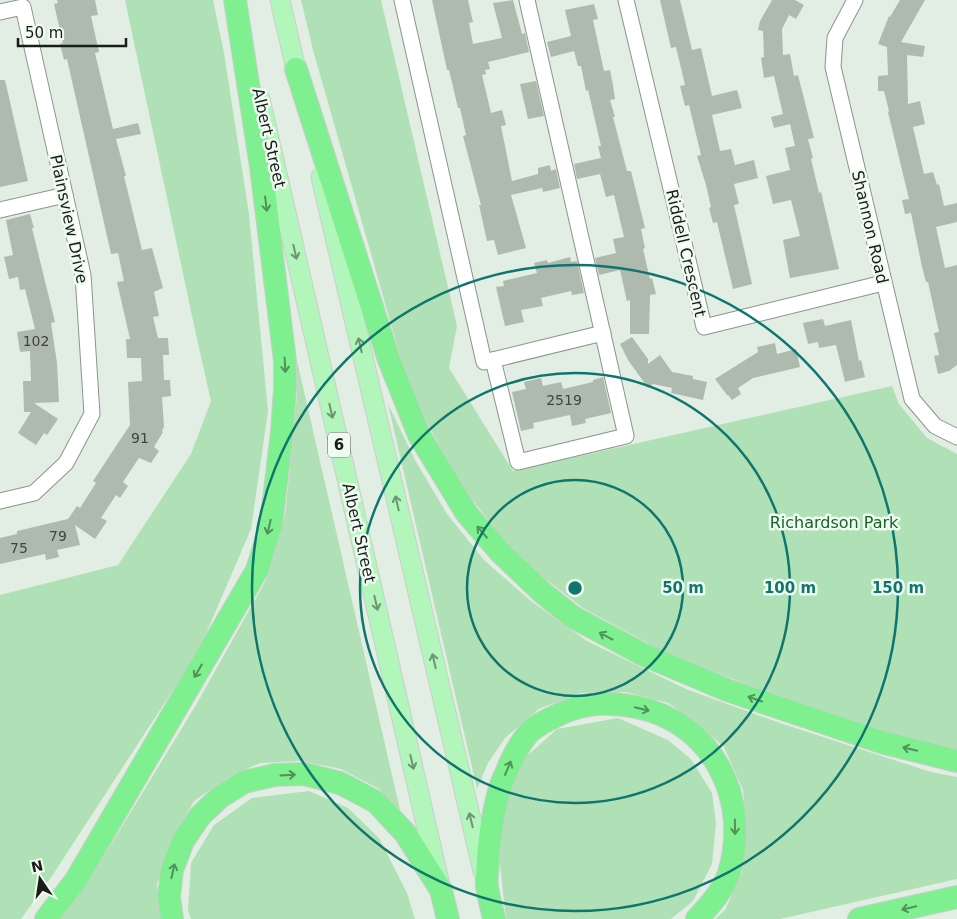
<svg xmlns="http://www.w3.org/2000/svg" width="957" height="919" font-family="'DejaVu Sans',sans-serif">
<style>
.green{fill:#b0e0b5}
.building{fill:#afbaaf}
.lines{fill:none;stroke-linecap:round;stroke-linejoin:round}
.minor-casing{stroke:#8a958b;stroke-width:17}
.major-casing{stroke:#cccdcd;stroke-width:21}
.highway-casing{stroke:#cccdcd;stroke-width:24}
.minor{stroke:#fff;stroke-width:15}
.major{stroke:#b2f6bc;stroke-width:19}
.highway{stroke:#7ff08f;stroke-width:22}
.oneway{stroke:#51915a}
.oneway2{stroke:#6d9473}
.ring{fill:none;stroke:#0f766e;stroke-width:2.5}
.labels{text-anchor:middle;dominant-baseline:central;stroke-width:5;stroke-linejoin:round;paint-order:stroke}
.number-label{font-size:14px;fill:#3e443f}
.shield{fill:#effbf0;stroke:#59605a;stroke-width:1}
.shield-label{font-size:15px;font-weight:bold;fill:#191d1a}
.street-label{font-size:16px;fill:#191d1a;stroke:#effbf0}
.park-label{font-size:16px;fill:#146428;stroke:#effbf0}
.centre{fill:#0f766e;stroke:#effbf0;stroke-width:2.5}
.ring-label{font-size:15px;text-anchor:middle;font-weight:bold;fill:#0f766e;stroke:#effbf0;stroke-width:5;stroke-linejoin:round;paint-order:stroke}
</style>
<rect width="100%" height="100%" fill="#e2eee3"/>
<g class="green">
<path d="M125,0H213L224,53L249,214L268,411L251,529L199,650L54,873L21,919H0V595L118,565L191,454L211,401L195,330Z"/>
<path d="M301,0H381L457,326L449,368L513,471L892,386L899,404L927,438L957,454V751L922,743L799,705L662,651L583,608L517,557L460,484L410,391L313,50Z"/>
<path d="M292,339L400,810L379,789L341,769L300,761L260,763L231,776L194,801L173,839L157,884L161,919H56L88,882L196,705L266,580L285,515L297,396Z"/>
<path d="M388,404L415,460L447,514L484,560L531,601L587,641L686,689L780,723L931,772L957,777V879L780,919H715L725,910L742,873L747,828L743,790L724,747L693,720L668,703L626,692L580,693L539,709L505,738L488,763L477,789Z"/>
<path d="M618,718L668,740L691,759L712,793L716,823L712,864L693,901L671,919H506L499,856L500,812L517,765L557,729Z"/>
<path d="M309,791L348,808L379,838L407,893L415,919H191L188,911L191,863L214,825L252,798Z"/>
</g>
<g class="building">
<path d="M57,0H95L98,15L91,16L99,52L95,53L113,129L138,123L141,134L116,139L126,176H124L142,250L152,248L163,288L154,292L159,316L153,317L158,338H168L169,355H163L164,380H170L171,396L162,397L164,427L162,431L163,432L154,447L159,451L151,463L139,458L123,482L128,486L120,498L116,495L101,518L107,521L95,539L75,525L80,545L57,550L59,557L46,560L45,554L0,564V538L17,534V531L68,519L77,506L80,508L96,483L93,481L130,425L128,382L142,381L141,358H127L126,339H130L117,282L124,281L118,253L111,254L67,59L64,60L60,44L63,43L54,4L58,3Z"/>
<path d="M432,0H468L473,22L469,23L473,44L502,38L493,3L513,0L522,34L525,33L529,52L488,62L490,69L485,70L486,74L482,75L491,113L502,110L506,125L501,126L512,181L538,174V168L550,165L551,171L556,169L560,188L543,192L542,188L511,195L526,248L498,255L494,240L487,241L479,205H481L463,136L466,135L460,108H458L449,70H447Z"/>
<path d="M660,0H680L692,50L701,48L712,96L737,90L742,108L712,115L720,151L731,149L735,165L754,160L758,178L734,184L739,204L734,205L752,284L733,289L717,222L713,223L709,208L711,207L706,185L697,156L701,155L689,105L685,106L680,86L685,85L676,47L671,48Z"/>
<path d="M772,0H795L804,5L796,19L789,15L782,29L783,55L790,54L794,76L798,75L814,138L808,139L813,158L811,159L819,193L821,192L839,269L790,278L783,240L800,236L791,200L773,204L766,176L790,170L785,148L795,146L790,124L774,128L771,117L783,114L774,76L764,78L761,58L764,57L763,31L758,30L760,21Z"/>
<path d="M900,0H925L901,42L925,46L923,57L907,55L908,104L920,101L925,124L913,127L924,174L933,172L937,185L939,184L944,206L957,203V222L936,227L945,268L957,265V365L949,371L938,374L934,356L939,355L934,333L939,332L928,282H926L922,267L911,213L905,214L902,200L909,199L888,112L889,111L884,91H878V76L888,75L887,47L878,44L889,16L890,17Z"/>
<path d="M594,4L598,19L593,20L604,71L610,70L613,85L615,99L610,100L615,117H613L627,171H631L645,228L641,229L645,248L643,249L650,279L652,278L656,294L650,295L649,334H630V300L627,301L620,270L599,275L595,258L616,253L613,239L624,237L614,195L606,197L600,174L577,179L574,164L601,158L598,146H601L588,90L586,91L581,66H578L574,51L551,57L547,42L571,36L565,10Z"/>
<path d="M0,80H5L28,181L0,187Z"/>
<path d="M536,81L544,116L528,119L520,84Z"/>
<path d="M30,214L34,228H32L55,322L51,323L57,363L59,402L34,403L58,419L47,435L44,433L36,445L18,433L31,412H24L23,381H31L30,351L20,352L17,332L35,329L25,289L20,290L18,277L9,279L4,257L13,255L6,220Z"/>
<path d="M570,257L571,262L577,261L584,293L572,295L571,291L541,298L543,306L521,310L524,322L505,326L496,287L504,286L503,281L537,273L534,263L547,260L548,263Z"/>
<path d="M823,319L825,326L851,320L859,361L861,360L865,377L845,382L836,345L819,348L818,342L808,344L803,323Z"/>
<path d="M632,337L648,359V364L660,355L672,372L693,376V379L707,382L703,400L671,393L672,388L653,384L648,388L628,360L620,344Z"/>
<path d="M775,343L777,354L796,349L800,367L753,378L738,388L741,394L732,400L728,395H727L715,379L758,352L757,347Z"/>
<path d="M603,377L611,413L585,419L586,423L572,426L570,415L533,423L534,428L521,431L512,392L526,389L524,382L541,378L543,386L561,382L563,389L593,382V380Z"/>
</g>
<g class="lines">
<defs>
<g id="minor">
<path d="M402,0L484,362L603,333"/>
<path d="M626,0L704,327L883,283"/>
<path d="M855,0L835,38L833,67L912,399L935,426L957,437"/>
<path d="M0,12L23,7L83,275L92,414L66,463L34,493L0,501"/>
<path d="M0,210L65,195"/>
<path d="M493,360L518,462L626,436L527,0"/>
</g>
<g id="major">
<path d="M280,0L299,82"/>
<path d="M260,99L439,881"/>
<path d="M321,177L483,871"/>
</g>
<g id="highway">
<path d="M296,69L389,360L419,435L467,514L500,552L544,594L573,617L642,654L727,690L881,742L957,761"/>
<path d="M46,919L76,880L257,570L271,525L282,431L285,389V361L261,167L235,0"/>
<path d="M172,919L169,897L172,870L183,841L200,816L219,798L244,782L275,775L304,774L340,783L376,802L405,833L441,890L448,919"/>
<path d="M494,919C492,908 488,897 487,886C486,877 488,868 488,859C490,834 493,809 501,785C508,768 515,750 527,735C535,725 550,719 562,713C587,702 609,702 636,707C713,722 751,800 729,873C723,891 709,906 697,919"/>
<path d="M859,919L957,897"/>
</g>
</defs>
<use href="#minor" class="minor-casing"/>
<use href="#major" class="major-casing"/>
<use href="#highway" class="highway-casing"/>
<use href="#minor" class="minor"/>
<use href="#major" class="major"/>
<use href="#highway" class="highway"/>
</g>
<defs><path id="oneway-shaft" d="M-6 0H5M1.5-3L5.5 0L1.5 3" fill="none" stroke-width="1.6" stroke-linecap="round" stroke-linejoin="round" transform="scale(1.25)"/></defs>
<g class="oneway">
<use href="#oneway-shaft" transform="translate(266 204) rotate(83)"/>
<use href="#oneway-shaft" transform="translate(285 365) rotate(87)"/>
<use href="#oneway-shaft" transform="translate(269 527) rotate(103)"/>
<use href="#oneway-shaft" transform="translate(482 532) rotate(-131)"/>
<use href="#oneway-shaft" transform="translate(606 636) rotate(-152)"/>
<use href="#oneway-shaft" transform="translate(198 671) rotate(120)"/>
<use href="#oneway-shaft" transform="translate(755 699) rotate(-161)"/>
<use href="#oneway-shaft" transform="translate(642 709) rotate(14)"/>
<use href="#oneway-shaft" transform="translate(910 749) rotate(-166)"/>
<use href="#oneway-shaft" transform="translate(508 768) rotate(-67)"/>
<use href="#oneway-shaft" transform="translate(288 775) rotate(-3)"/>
<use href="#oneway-shaft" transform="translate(735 827) rotate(89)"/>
<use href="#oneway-shaft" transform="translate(173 871) rotate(-77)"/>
<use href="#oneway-shaft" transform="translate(909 908) rotate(167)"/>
</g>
<g class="oneway2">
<use href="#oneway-shaft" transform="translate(295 252) rotate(77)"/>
<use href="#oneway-shaft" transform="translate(360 345) rotate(-103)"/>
<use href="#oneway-shaft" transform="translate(331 411) rotate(77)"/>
<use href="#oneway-shaft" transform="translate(397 503) rotate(-103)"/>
<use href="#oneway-shaft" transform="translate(376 603) rotate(77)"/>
<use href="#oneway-shaft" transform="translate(434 661) rotate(-103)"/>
<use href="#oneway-shaft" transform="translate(412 762) rotate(77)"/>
<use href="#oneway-shaft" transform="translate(471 820) rotate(-103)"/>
</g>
<g class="ring">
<circle cx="575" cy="588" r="108"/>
<circle cx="575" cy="588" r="215"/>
<circle cx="575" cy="588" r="323"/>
</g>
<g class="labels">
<g class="number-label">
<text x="36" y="341">102</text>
<text x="564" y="400">2519</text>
<text x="140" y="438">91</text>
<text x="58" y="536">79</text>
<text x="19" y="548">75</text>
</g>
<rect class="shield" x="328" y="432.5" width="22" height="25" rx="4"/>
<g class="shield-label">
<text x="339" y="445">6</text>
</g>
<g class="street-label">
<text transform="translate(269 138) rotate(77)">Albert Street</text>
<text transform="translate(69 219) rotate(78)">Plainsview Drive</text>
<text transform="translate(870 227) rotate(77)">Shannon Road</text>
<text transform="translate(686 253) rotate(77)">Riddell Crescent</text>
<text transform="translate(359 533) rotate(77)">Albert Street</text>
</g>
<g class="park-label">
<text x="834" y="522">Richardson Park</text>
</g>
</g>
<circle cx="575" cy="588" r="8" class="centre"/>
<g class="ring-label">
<text x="683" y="593">50 m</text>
<text x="790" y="593">100 m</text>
<text x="898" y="593">150 m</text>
</g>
<g transform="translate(40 879) rotate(347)" stroke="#effbf0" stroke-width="4" paint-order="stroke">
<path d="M0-4L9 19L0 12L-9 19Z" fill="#191d1a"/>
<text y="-8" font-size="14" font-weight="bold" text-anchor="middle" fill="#191d1a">N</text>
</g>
<path d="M18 38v8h108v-8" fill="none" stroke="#191d1a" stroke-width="2.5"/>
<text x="25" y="38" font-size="15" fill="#191d1a" stroke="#effbf0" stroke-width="4" paint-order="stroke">50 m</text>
</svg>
